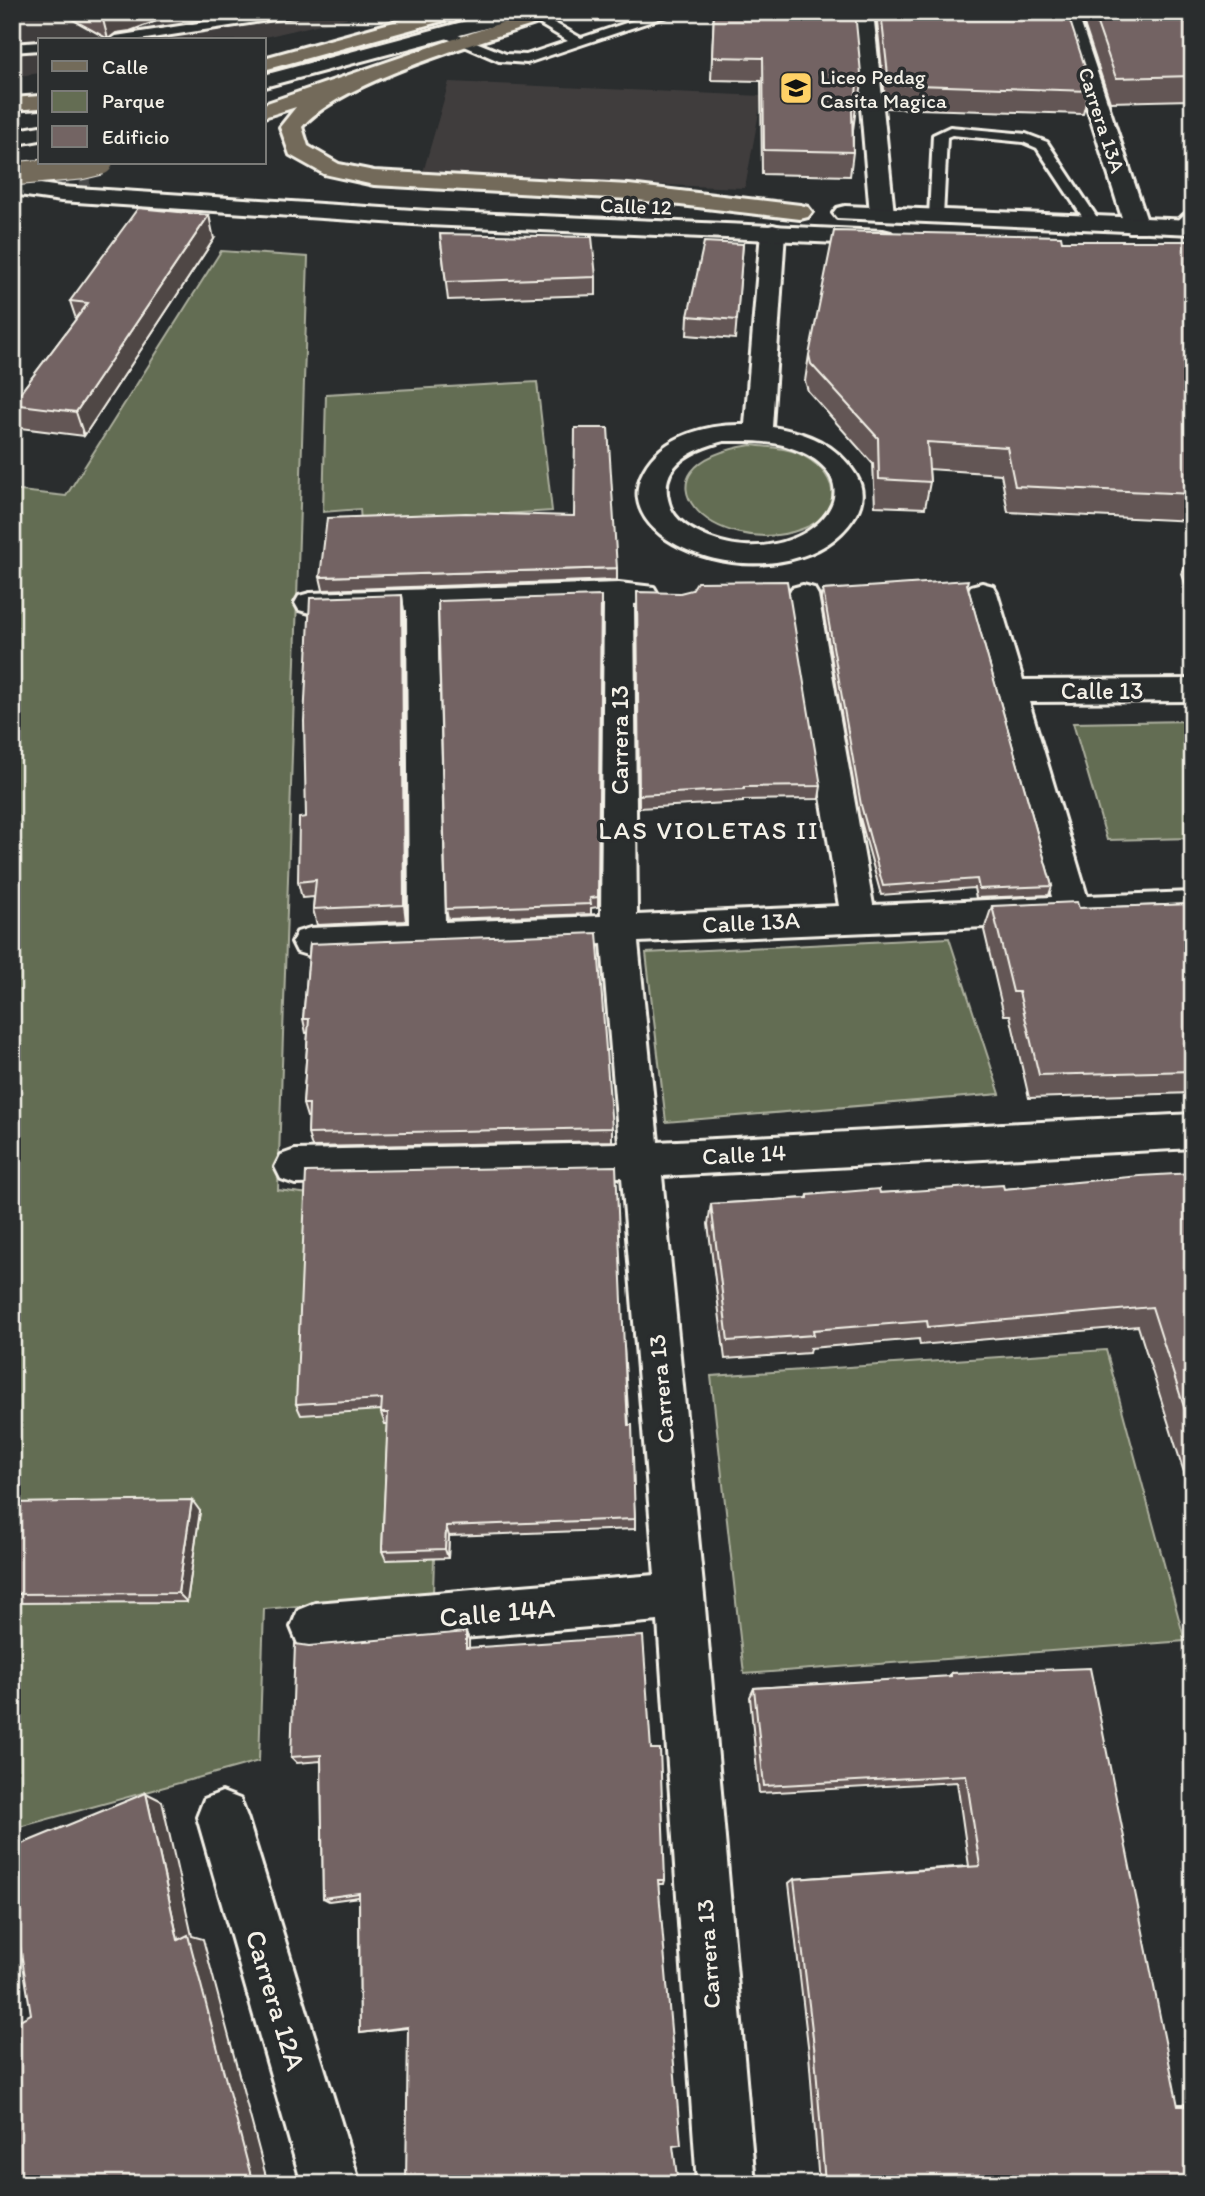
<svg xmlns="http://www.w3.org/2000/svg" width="1205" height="2196" font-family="Itim,sans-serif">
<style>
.built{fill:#403e3e}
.green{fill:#646d53;stroke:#acaf9e;stroke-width:2}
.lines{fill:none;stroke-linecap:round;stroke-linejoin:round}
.secondary-tunnel{stroke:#484a4a;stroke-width:23;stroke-dasharray:23 11;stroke-linecap:butt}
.lane-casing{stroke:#f4f1e8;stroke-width:6}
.street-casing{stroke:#f4f1e8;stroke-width:6}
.secondary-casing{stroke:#f4f1e8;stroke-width:6}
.primary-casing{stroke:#f4f1e8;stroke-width:6}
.lane{fill:#2a2d2e;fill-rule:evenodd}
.street{fill:#2a2d2e;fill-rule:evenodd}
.secondary{fill:#2a2d2e;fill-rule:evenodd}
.primary{fill:#736b5a;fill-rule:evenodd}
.primary-bridge-casing{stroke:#f4f1e8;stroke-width:25;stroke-linecap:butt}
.primary-bridge{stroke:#736b5a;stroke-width:23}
.wall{fill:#635655;stroke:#f4f1e8;stroke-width:2}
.shaded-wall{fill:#504645;stroke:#f4f1e8;stroke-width:2}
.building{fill:#736463;stroke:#f4f1e8;stroke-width:2}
.labels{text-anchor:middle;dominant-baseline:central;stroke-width:7;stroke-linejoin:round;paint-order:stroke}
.far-poi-label{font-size:21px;fill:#f4f1e8;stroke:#2a2d2e;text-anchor:start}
.far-street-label{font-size:21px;fill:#f4f1e8;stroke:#2a2d2e}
.street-label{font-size:24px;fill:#f4f1e8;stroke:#2a2d2e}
.neighbourhood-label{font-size:26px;letter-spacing:2px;fill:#f4f1e8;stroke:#2a2d2e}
.near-street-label{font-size:28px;fill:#f4f1e8;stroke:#2a2d2e}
</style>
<rect width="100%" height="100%" fill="#2a2d2e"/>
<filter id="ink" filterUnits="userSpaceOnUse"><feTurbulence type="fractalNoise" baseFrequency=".0143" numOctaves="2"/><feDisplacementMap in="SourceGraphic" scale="14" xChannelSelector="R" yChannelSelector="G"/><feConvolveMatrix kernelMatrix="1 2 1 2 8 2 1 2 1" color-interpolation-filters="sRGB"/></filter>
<g filter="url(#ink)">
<g class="built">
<path d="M12,12H372L252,40H40V73L12,77Z"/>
<path d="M449,82L762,96L745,188L422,176Z"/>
</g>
<g class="green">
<path d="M221,251L308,257L278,1190L349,1199L439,1369L433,1595L264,1609L259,1761L12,1829V490L66,496Z"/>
<path d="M537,382L552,511L361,523L360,509L323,512L326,394Z"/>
<path d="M751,445C767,447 783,447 798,453C837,470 849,512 802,529C713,562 621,466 751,445Z"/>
<path d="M1189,721L1193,731V838L1107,840L1073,723Z"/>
<path d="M949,938L1000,1094L666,1122L646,953Z"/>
<path d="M1106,1350L1185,1641L744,1674L711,1376Z"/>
</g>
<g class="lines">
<path class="secondary-tunnel" d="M12,179L61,185H90"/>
<defs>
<g id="lane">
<path d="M268,12H300L294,16L139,40H110L116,36Z"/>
<path d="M519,12H535L581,38L659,12H679L527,63L499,61L437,34L438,31H448L506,54L526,55L568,41Z"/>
<path d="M40,42V50L12,52V44Z"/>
<path d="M950,127L1026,134L1047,142L1102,225L1100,228H1090L1037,148L1023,142L952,135L947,137L943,217L941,220H931L929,217L933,135Z"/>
<path d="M1193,210V223L1186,230H1176L1174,227C1178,220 1185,212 1193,210Z"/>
</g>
<g id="street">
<path d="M853,12H873L894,214L890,219H874L870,214Z"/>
<path d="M1057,12H1077L1149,227L1145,232H1129L1125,227Z"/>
<path d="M773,225L781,227L785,232L772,427C806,432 837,444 856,475C865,490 863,505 853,519C793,607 600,550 644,470C663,435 708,424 745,425L761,232L765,227ZM724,441C743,441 764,440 783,445C894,478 805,573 712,539C694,532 674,522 669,503C657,464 694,449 724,441Z"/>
<path d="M619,583L654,587L658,594L654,601L634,604L637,915L839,906L788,595L792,588L803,585L814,588L818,595L873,905L1052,897L967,593L971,586L982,583L993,586L997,593L1023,680L1193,679V701L1029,702L1087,896L1193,892V918L638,942L658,1142L1193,1114V1148L662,1176L704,1596L755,2184H697L658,1621L315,1651L298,1644L291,1627L298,1610L315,1603L655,1575L622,1177L295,1184L281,1179L275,1167L281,1155L295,1150L619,1143L602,944L310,956L297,952L292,942L297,932L310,928L409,924L407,610L310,613L299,610L295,603L299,596L310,593ZM604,605L601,916L445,922L437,609Z"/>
<path d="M222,1792L240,1799L247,1817L360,2184H302L197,1817L204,1799Z"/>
</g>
<g id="secondary">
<path d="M500,12H534L531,16L264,87V75Z"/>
<path d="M40,126V140L12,145V131Z"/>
<path d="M12,180L61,187L428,211L883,231L891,233L895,238L891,243L883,245L428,225L61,201L12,194Z"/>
<path d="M845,206L1193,220V234L837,218L833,213L837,208Z"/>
</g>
<g id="primary">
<path d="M430,12H463L460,16L264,70V58Z"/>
<path d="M533,12H563L560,16C498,37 340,80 302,127L308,146L339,164L374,171L629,185L800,205L808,207L812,212L808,217L800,219L629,199L374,185L324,174L290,155L280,127L296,107L264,117V104Z"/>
<path d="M40,96V108L12,110V98Z"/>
</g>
</defs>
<use href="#lane" class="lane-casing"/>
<use href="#street" class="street-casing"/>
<use href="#secondary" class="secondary-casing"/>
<use href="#primary" class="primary-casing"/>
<use href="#lane" class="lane"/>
<use href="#street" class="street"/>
<use href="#secondary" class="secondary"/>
<use href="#primary" class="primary"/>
<defs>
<path id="primary-bridge" d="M12,174L80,168L101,163"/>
</defs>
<use href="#primary-bridge" class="primary-bridge-casing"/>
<use href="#primary-bridge" class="primary-bridge"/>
</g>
<g class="wall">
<path d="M59,12H180L130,31L116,33L108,39Z"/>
<path d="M714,12L862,83L858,107H856L853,130V152L850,176L762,174L761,81L711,80Z"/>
<path d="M876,12H1067L1089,91L1083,114L886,108Z"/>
<path d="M1080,12H1193V104L1190,100L1110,102Z"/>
<path d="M440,234L596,277V295L448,300Z"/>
<path d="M214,239L84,436L21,428L12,404L76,319L70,301Z"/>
<path d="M1062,241H1193V521L1008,512L1001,474L929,469L930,482L925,508L875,506L873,464L808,391L805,381L809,355Z"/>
<path d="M743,244L735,339L687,335L688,316Z"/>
<path d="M1192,548H1193V607L1182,574Z"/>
<path d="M617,568V580L323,590L320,577Z"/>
<path d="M967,585L1052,886L1049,895L976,898L974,888L881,895L859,814L821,599L823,590Z"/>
<path d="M402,595L404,613L406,921L317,925L313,909L314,897L302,898L298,882Z"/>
<path d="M601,596L598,907L591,908V914L448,919L446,909Z"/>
<path d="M637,606L821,786L819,799L743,800V802L639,808Z"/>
<path d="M1193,904V1093L1029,1098L1010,1015H1004L984,930L992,906L1079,908Z"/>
<path d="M310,944L612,1128V1141L312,1147L308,1134L309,1117H307L303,1104L308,1033H306L303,1019Z"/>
<path d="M1193,1173V1501L1138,1326L920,1345L919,1339L810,1348L809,1353L725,1359L708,1224L711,1204L807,1198L808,1195L1004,1189Z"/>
<path d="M624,1347L635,1519V1529L449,1536L448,1558L386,1560L382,1551L388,1424H385L381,1413V1410L301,1415L296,1404Z"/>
<path d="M12,1503L200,1511L187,1602L12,1603Z"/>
<path d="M466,1632L469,1640V1648L651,1749L665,1880L664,1884H658L447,2178L408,2028L360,2033L359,1897L329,1901L323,1898L321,1761L297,1763L291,1757Z"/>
<path d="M951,1673L1177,2104H1193V2184H819L809,2054L789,1883L794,1879L969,1866L957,1782L759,1793L750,1697L754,1688L947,1677Z"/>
</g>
<g class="shaded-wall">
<path d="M107,12H180L130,31L116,33L108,39L102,16Z"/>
<path d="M209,215L214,239L84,436L76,412Z"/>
<path d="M402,595L404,613L406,921L404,905Z"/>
<path d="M192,1500L200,1511L187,1602L178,1593Z"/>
<path d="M446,1526L449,1536L448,1558L445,1549Z"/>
<path d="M466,1632L469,1640V1656L466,1648Z"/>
<path d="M146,1793L162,1801L192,1936L203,1939L268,2184H253L178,1940Z"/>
</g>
<g class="building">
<path d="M96,12H107L102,16Z"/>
<path d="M714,12H855L862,83H857L855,109H852L853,152L764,150L763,58L712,57Z"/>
<path d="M881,12H1067L1089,79V91L889,84Z"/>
<path d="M1093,12H1193V76L1116,78Z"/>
<path d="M138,208L209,215L76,412L12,404L88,303L70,301Z"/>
<path d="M834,231L1061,236L1062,241H1193V494L1015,486L1007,447L927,442L930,482L879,479L878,438L811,364L809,355Z"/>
<path d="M440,234L592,237L596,277L446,282Z"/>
<path d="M704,242L743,244L737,320L688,316Z"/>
<path d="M575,428H608L617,568L320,577L327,518L466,513L574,516Z"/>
<path d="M968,580L967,584L1052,886L979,889L977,879L883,886L861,805L823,590Z"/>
<path d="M787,581L821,786L744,787V789L639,795L637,592L680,593L692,590L697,582Z"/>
<path d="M402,595L404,905L313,909L316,880L298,882L299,818L306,817L304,721L310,598Z"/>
<path d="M601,596L598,897L590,898L591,904L446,909L438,601Z"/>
<path d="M1077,902L1079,908L1193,904V1071L1039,1075L1019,992H1013L992,906Z"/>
<path d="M597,933L612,1128L308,1134L309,1104H303L309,1019H303L310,944Z"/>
<path d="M616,1166L624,1347L628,1425H632L635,1519L446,1526L445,1549L382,1551L388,1413H381L382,1399L296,1404L306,1172Z"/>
<path d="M1193,1173V1435L1152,1307L928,1327L927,1321L813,1330L814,1335L728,1341L711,1204L808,1198V1195L879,1189L880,1193L1003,1185L1004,1189L1140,1176Z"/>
<path d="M192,1500L178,1593L12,1594V1503Z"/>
<path d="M466,1632V1648L643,1636L651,1749H660L665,1880H658L681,2145L673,2146L678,2184H447V2178L406,2181L408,2027L360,2033L359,1893L323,1898L321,1755L291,1757L295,1644L309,1646Z"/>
<path d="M1090,1668L1178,2106H1193V2184H825L815,2055L794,1879L980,1866L966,1775L764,1786L754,1688L951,1676V1673Z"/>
<path d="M146,1793L178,1940L188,1935L253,2184H12V2024L31,2014L12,1897V1848Z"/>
</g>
</g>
<defs>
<symbol id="school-square" viewBox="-11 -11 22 22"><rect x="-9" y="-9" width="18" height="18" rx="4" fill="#ffd166" stroke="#2a2d2e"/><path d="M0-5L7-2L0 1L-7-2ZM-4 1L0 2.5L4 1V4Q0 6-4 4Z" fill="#111"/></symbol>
</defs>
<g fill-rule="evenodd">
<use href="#school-square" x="777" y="69" width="38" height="38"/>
</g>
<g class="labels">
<g class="far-poi-label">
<text x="820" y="76">Liceo Pedag<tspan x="820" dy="24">Casita Magica</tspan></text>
</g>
<g class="far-street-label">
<text transform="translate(1102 120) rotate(72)">Carrera 13A</text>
<text transform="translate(636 206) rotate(2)">Calle 12</text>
</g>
<g class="street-label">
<text x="1102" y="690">Calle 13</text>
<text transform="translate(619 740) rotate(-90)">Carrera 13</text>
<text transform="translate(751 922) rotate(-3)">Calle 13A</text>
<text transform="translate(744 1154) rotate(-3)">Calle 14</text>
<text transform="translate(661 1389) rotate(-95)">Carrera 13</text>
<text transform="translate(708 1954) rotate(-94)">Carrera 13</text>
</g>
<g class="neighbourhood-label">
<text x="709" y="830">LAS VIOLETAS II</text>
</g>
<g class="near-street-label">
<text transform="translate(497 1612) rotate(-5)">Calle 14A</text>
<text transform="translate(276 2000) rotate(73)">Carrera 12A</text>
</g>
</g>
<rect width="1205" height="2196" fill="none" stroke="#2a2d2e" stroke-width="42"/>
<rect x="21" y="21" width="1163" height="2154" fill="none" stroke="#f4f1e8" stroke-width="2.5" filter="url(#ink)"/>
<rect x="38" y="38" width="228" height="126" fill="#2a2d2e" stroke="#7b7b78" stroke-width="2"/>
<rect x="52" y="61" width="35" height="10" fill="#736b5a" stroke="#7b7b78" stroke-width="2"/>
<text x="102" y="74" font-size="21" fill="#f4f1e8">Calle</text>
<rect x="52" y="91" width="35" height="21" fill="#646d53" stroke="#7b7b78" stroke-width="2"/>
<text x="102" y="108" font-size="21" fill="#f4f1e8">Parque</text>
<rect x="52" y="126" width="35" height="21" fill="#736463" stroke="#7b7b78" stroke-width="2"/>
<text x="102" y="144" font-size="21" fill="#f4f1e8">Edificio</text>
</svg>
